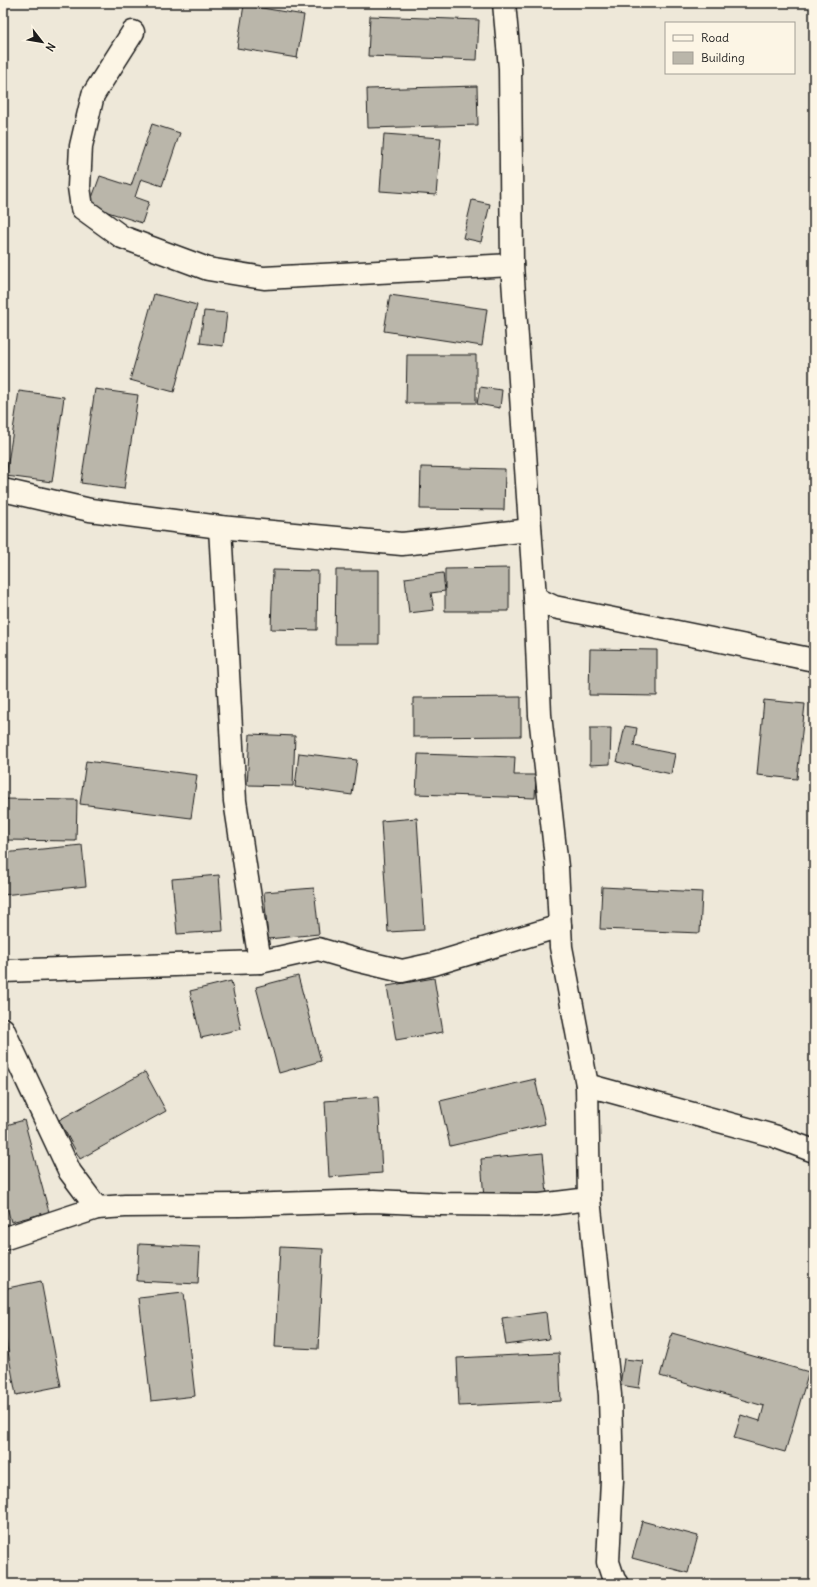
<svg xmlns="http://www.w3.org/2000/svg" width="817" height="1587" font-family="Delius,sans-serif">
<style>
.building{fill:#bab6aa;stroke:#1c1c1c}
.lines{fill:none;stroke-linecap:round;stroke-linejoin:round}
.minor-casing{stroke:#1c1c1c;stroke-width:25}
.minor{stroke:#fcf5e5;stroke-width:22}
</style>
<rect width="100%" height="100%" fill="#eee8d9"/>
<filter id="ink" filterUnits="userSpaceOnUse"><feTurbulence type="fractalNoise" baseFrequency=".025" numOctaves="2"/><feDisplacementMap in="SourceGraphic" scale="8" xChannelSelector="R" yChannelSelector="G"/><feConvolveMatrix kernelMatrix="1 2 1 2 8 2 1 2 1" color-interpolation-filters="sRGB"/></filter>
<g filter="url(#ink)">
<g class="building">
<path d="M244,5L304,15L297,58L237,48Z"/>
<path d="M370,16L479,20L477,60L368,56Z"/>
<path d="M477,86L478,125L368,128L367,89Z"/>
<path d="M152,124L180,133L162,186L141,179L135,197L149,202L142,223L89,206L100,176L131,186Z"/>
<path d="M384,134L441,138L436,195L380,191Z"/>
<path d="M472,200L490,204L481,242L463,238Z"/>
<path d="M154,294L197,305L174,392L130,380Z"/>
<path d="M390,295L487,309L482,346L384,331Z"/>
<path d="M204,311L227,313L223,346L200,343Z"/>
<path d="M407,355H476V403H406Z"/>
<path d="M480,387L502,390L500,408L477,404Z"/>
<path d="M95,389L138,395L124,489L81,483Z"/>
<path d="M19,391L64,397L52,482L6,476Z"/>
<path d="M421,467L505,469L504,510L420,509Z"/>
<path d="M509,568V611H445V569Z"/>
<path d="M273,570L318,571L317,630L271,629Z"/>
<path d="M336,570H379V644H335Z"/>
<path d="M443,573L445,591L431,593L434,610L409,613L405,578Z"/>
<path d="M590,649L657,650V696L589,695Z"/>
<path d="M521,697V736L413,737V698Z"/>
<path d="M764,700L805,704L797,779L757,775Z"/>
<path d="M625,726L637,728L634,746L675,754L671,774L617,762Z"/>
<path d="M590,728H611L610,764L590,765Z"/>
<path d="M250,734L295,736L293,786L247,785Z"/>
<path d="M299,753L357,760L352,795L295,787Z"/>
<path d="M418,754L515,757L514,775H536L535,798L416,794Z"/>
<path d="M86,761L197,775L191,818L80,804Z"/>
<path d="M3,799L77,800L76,841L3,840Z"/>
<path d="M417,818L424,930L388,932L381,821Z"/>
<path d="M82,845L86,886L3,895V853Z"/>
<path d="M219,875L223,931L177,934L172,879Z"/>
<path d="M602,887L702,892L700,933L600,929Z"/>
<path d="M314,888L319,934L268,939L264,892Z"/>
<path d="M298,976L321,1061L279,1073L256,987Z"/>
<path d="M434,978L443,1032L396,1040L387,986Z"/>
<path d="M231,981L241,1029L201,1038L190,991Z"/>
<path d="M145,1072L166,1111L80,1159L59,1120Z"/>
<path d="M535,1079L545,1124L450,1146L440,1101Z"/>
<path d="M378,1097L382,1173L329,1177L325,1101Z"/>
<path d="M24,1120L49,1212L11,1222L3,1192V1126Z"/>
<path d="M543,1153L547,1194L484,1199L481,1159Z"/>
<path d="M139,1244L200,1247L198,1284L137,1281Z"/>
<path d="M280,1247L323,1249L318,1349L275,1347Z"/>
<path d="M41,1281L61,1386L16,1395L3,1325V1289Z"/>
<path d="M183,1293L195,1396L151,1401L139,1298Z"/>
<path d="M546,1312L549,1339L506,1345L502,1318Z"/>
<path d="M672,1333L809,1372L785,1452L734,1438L741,1415L760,1421L764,1406L660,1376Z"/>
<path d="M559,1353L561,1401L459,1406L457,1358Z"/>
<path d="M624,1359L643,1361L639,1388L620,1385Z"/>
<path d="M642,1521L698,1536L688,1573L632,1558Z"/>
</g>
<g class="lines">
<defs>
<g id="minor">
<path d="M504,3L510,68L512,265L535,598L540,715L557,867L561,947L587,1085L589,1199L610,1395L612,1480L608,1562L614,1580L617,1584"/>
<path d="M133,32L93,95L81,146L79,187L82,208L122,237L208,269L264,278L512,265"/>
<path d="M3,490L90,510L220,527L402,544L530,530"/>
<path d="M220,527L235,801L260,962"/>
<path d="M535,598L554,607L814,660"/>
<path d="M3,971L260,962L318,949L356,960L402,971L434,964L560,926"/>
<path d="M3,1029L70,1172L97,1208"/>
<path d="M587,1085L774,1136L814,1151"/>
<path d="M3,1239L97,1208L125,1206L240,1205L374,1201L441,1204L540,1205L589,1199"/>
</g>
</defs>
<use href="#minor" class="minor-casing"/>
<use href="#minor" class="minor"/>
</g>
</g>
<rect width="817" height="1587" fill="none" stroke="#fcf5e5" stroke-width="16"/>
<rect x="8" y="8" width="801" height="1571" fill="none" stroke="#1c1c1c" stroke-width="1.5" filter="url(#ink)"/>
<rect x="665" y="22" width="130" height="52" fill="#fcf5e5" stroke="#a29e95"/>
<rect x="673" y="35" width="20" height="6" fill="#fcf5e5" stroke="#a29e95"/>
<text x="701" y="42" font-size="12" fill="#1c1c1c">Road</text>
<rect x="673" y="52" width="20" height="12" fill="#bab6aa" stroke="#a29e95"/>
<text x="701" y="62" font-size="12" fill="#1c1c1c">Building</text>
<g transform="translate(42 42) rotate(121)" stroke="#fcf5e5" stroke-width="3" paint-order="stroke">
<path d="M0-3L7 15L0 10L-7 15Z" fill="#1c1c1c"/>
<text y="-6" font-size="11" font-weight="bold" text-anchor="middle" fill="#1c1c1c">N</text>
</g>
</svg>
